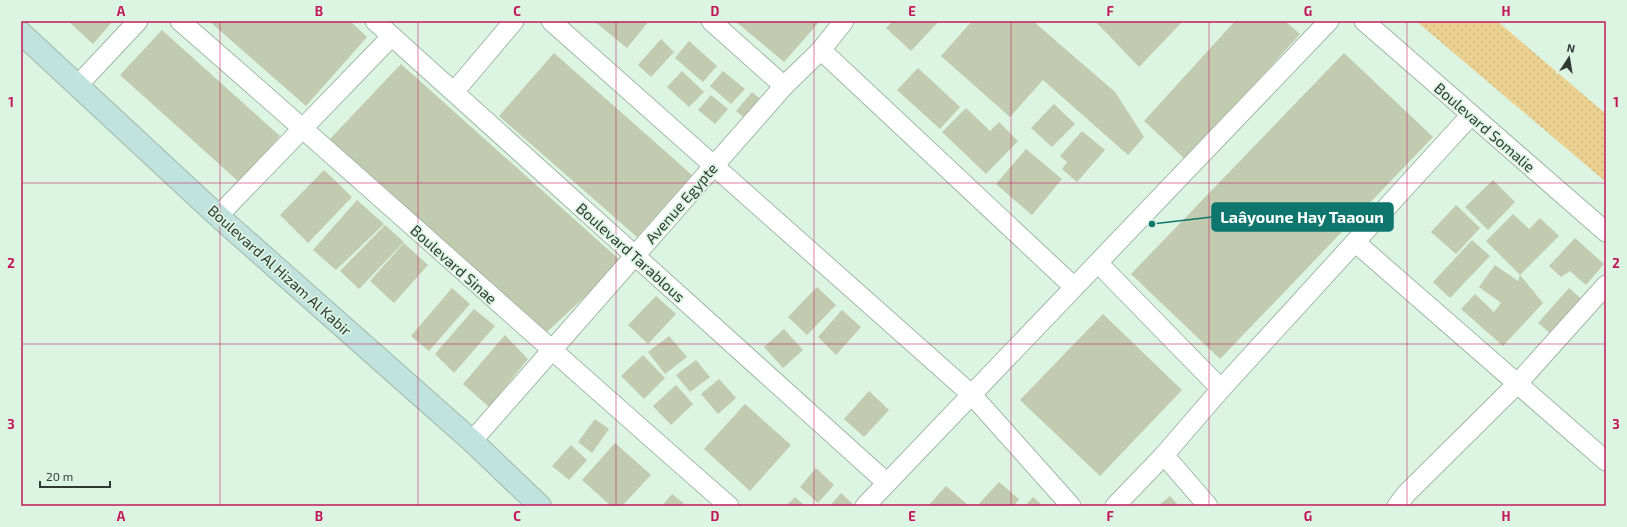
<svg xmlns="http://www.w3.org/2000/svg" width="1627" height="527" font-family="'Exo 2',sans-serif">
<style>
.park{fill:url(#park-dots)}
.building{fill:#c2cab0}
.lines{fill:none;stroke-linecap:round;stroke-linejoin:round}
.minor-casing{stroke:#a1b8a6;stroke-width:21}
.secondary-casing{stroke:#a1b8a6;stroke-width:24}
.minor{stroke:#fff;stroke-width:19}
.secondary{stroke:#c0e3e0;stroke-width:22}
.grid{fill:none;stroke:#c2185b;stroke-width:1;stroke-opacity:0.55}
.labels{text-anchor:middle;dominant-baseline:central;stroke-width:3.5;stroke-linejoin:round;paint-order:stroke}
.street-label{font-size:15px;fill:#303a33;stroke:#dcf5e2}
.leader{fill:none;stroke:#0f766e;stroke-width:1.5}
.callout-dot{fill:#0f766e;stroke:#dcf5e2;stroke-width:1.5}
.callout{fill:#0f766e;stroke:#0f766e;stroke-width:1.5}
.callout-label{font-size:16px;text-anchor:middle;font-weight:bold;fill:#fff}
.neatline{fill:none;stroke:#c2185b;stroke-width:1.5}
.grid-label{font-size:13px;text-anchor:middle;font-weight:bold;fill:#c2185b}
</style>
<defs>
<pattern id="park-dots" width="8" height="8" patternUnits="userSpaceOnUse"><rect width="8" height="8" fill="#ead091"/><path d="M2 2h.1M6 6h.1" fill="none" stroke="#c9b37e" stroke-width="1.8" stroke-linecap="round"/></pattern>
</defs>
<rect width="100%" height="100%" fill="#dcf5e2"/>
<path class="park" d="M1416,21H1497L1606,114V182Z"/>
<g class="building">
<path d="M68,21H113L93,44Z"/>
<path d="M209,21H350L367,37L306,106Z"/>
<path d="M594,21H649L627,48Z"/>
<path d="M735,21H820L784,62Z"/>
<path d="M893,21H939L911,51L886,28Z"/>
<path d="M972,21H1033L1115,92L1144,137L1128,155L1043,80L1010,117L941,56Z"/>
<path d="M1095,21H1183L1139,67Z"/>
<path d="M1235,21H1285L1300,34L1186,160L1144,121Z"/>
<path d="M162,30L280,136L239,182L120,75Z"/>
<path d="M661,39L674,52L651,77L638,65Z"/>
<path d="M689,41L717,66L703,82L675,58Z"/>
<path d="M554,53L692,175L637,237L499,116Z"/>
<path d="M1344,53L1433,137L1220,359L1131,274Z"/>
<path d="M401,64L622,262L547,332L329,140Z"/>
<path d="M918,68L960,107L940,129L897,90Z"/>
<path d="M682,71L704,92L689,107L667,87Z"/>
<path d="M723,71L745,89L731,104L710,86Z"/>
<path d="M752,92L764,102L748,121L736,111Z"/>
<path d="M711,95L728,109L715,124L698,110Z"/>
<path d="M1054,104L1075,124L1052,147L1031,128Z"/>
<path d="M966,108L990,131L999,122L1018,141L986,174L942,132Z"/>
<path d="M1082,131L1105,150L1077,182L1062,169L1067,162L1060,156Z"/>
<path d="M1026,149L1062,179L1032,215L996,184Z"/>
<path d="M324,170L352,197L308,243L280,215Z"/>
<path d="M1493,180L1515,202L1488,230L1465,207Z"/>
<path d="M357,200L384,224L336,270L313,250Z"/>
<path d="M1456,205L1480,228L1456,254L1431,232Z"/>
<path d="M1513,214L1529,229L1540,218L1559,236L1520,275L1486,241Z"/>
<path d="M385,225L404,242L359,289L340,271Z"/>
<path d="M1575,238L1604,264L1586,285L1570,271L1561,277L1549,266Z"/>
<path d="M1472,240L1490,256L1450,298L1433,282Z"/>
<path d="M404,243L428,265L394,303L370,281Z"/>
<path d="M1495,265L1518,281L1520,275L1543,303L1503,346L1461,309L1475,294L1494,312L1501,303L1479,287Z"/>
<path d="M817,287L836,305L807,335L788,317Z"/>
<path d="M452,288L470,304L429,351L411,336Z"/>
<path d="M1569,288L1586,303L1556,338L1538,323Z"/>
<path d="M656,296L676,314L648,344L628,325Z"/>
<path d="M474,309L495,326L454,373L435,354Z"/>
<path d="M842,310L861,327L836,355L818,337Z"/>
<path d="M1103,314L1182,390L1100,476L1020,400Z"/>
<path d="M784,329L803,350L783,368L764,347Z"/>
<path d="M505,335L528,359L489,407L463,384Z"/>
<path d="M669,336L687,357L665,374L648,352Z"/>
<path d="M643,355L665,378L644,399L621,376Z"/>
<path d="M696,360L710,377L690,392L676,375Z"/>
<path d="M719,379L736,398L718,414L701,394Z"/>
<path d="M676,385L693,404L671,425L653,406Z"/>
<path d="M869,391L889,410L864,437L844,419Z"/>
<path d="M745,404L791,445L750,491L704,449Z"/>
<path d="M595,419L609,429L592,453L578,442Z"/>
<path d="M615,443L651,475L622,506H611L582,480Z"/>
<path d="M571,445L587,460L569,480L552,466Z"/>
<path d="M816,468L834,485L818,503L800,487Z"/>
<path d="M999,482L1019,499L1014,506H977Z"/>
<path d="M946,486L969,506H928Z"/>
<path d="M841,493L855,506H830Z"/>
<path d="M672,494L687,506H662Z"/>
<path d="M1170,496L1179,506H1158Z"/>
<path d="M795,497L805,506H786Z"/>
<path d="M1033,497L1043,506H1025Z"/>
</g>
<g class="lines">
<defs>
<g id="minor">
<path d="M180,21C364,181 545,345 729,506"/>
<path d="M375,21L887,483"/>
<path d="M551,21L972,395L1071,506"/>
<path d="M711,21L784,86"/>
<path d="M1364,21L1606,232"/>
<path d="M821,50L1074,287"/>
<path d="M78,85L138,21"/>
<path d="M454,92L514,21"/>
<path d="M218,216L392,36"/>
<path d="M1355,242L1606,461"/>
<path d="M1098,263L1221,389"/>
<path d="M472,441L784,86L821,50L844,21"/>
<path d="M1164,455L1208,506"/>
<path d="M865,506L1329,21"/>
<path d="M1115,506L1164,455L1221,389L1471,115"/>
<path d="M1397,506L1406,494L1518,383L1606,285"/>
</g>
<path id="secondary" d="M21,33L218,216L472,441L540,506"/>
</defs>
<use href="#minor" class="minor-casing"/>
<use href="#secondary" class="secondary-casing"/>
<use href="#minor" class="minor"/>
<use href="#secondary" class="secondary"/>
</g>
<path class="grid" d="M220,21V506M418,21V506M616,21V506M814,21V506M1011,21V506M1209,21V506M1407,21V506M21,183H1606M21,344H1606"/>
<g class="labels">
<g class="street-label">
<text transform="translate(1485 127) rotate(41)">Boulevard Somalie</text>
<text transform="translate(681 203) rotate(-49)">Avenue Egypte</text>
<text transform="translate(631 252) rotate(42)">Boulevard Tarablous</text>
<text transform="translate(454 264) rotate(42)">Boulevard Sinae</text>
<text transform="translate(280 270) rotate(42)">Boulevard Al Hizam Al Kabir</text>
</g>
</g>
<path class="leader" d="M1152 224L1212 217"/>
<circle class="callout-dot" cx="1152" cy="224" r="4"/>
<rect class="callout" x="1212" y="203" width="181" height="28" rx="4"/>
<g class="callout-label">
<text x="1302" y="223">Laâyoune Hay Taaoun</text>
</g>
<rect width="1627" height="527" fill="none" stroke="#dcf5e2" stroke-width="44"/>
<g transform="translate(1569 58) rotate(12)" stroke="#dcf5e2" stroke-width="3" paint-order="stroke">
<path d="M0-3L7 15L0 10L-7 15Z" fill="#303a33"/>
<text y="-6" font-size="11" font-weight="bold" text-anchor="middle" fill="#303a33">N</text>
</g>
<path d="M40 481v6h70v-6" fill="none" stroke="#303a33" stroke-width="2"/>
<text x="46" y="481" font-size="12" fill="#303a33" stroke="#dcf5e2" stroke-width="3" paint-order="stroke">20 m</text>
<rect x="22" y="22" width="1583" height="483" class="neatline"/>
<g class="grid-label">
<text x="121" y="16">A</text>
<text x="319" y="16">B</text>
<text x="517" y="16">C</text>
<text x="715" y="16">D</text>
<text x="912" y="16">E</text>
<text x="1110" y="16">F</text>
<text x="1308" y="16">G</text>
<text x="1506" y="16">H</text>
<text x="11" y="107">1</text>
<text x="1616" y="107">1</text>
<text x="11" y="268">2</text>
<text x="1616" y="268">2</text>
<text x="11" y="429">3</text>
<text x="1616" y="429">3</text>
<text x="121" y="521">A</text>
<text x="319" y="521">B</text>
<text x="517" y="521">C</text>
<text x="715" y="521">D</text>
<text x="912" y="521">E</text>
<text x="1110" y="521">F</text>
<text x="1308" y="521">G</text>
<text x="1506" y="521">H</text>
</g>
</svg>
